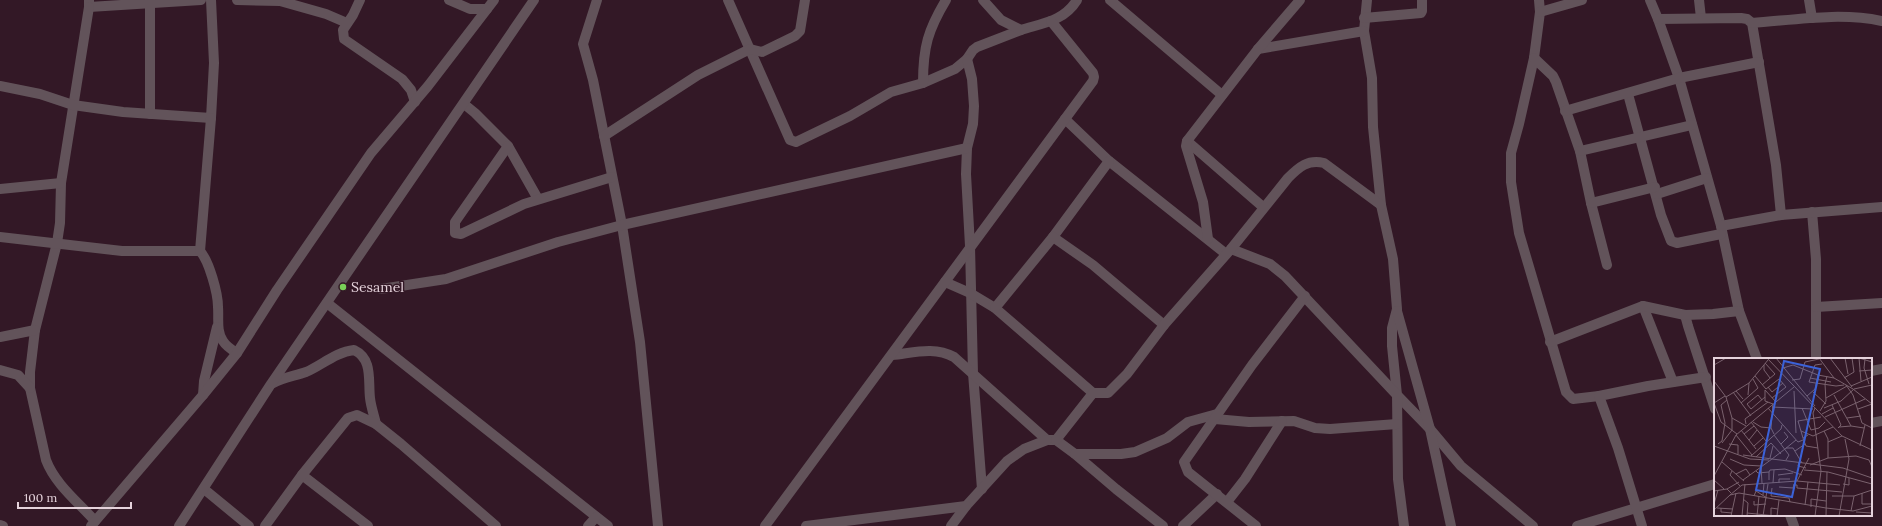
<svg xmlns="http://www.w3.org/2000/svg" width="1882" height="526" font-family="Lora,serif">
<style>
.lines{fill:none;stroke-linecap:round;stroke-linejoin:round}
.minor{stroke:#62535a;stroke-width:10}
.poi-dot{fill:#79d158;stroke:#331826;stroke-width:1.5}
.labels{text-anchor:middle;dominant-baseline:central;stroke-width:3;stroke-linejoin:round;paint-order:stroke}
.poi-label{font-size:14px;fill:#e5d2db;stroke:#331826;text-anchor:start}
.inset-road{fill:none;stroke:#7a626e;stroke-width:1}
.view{fill:#3b62d8;fill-opacity:0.15;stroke:#3b62d8;stroke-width:2}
.inset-edge{fill:none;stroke:#e5d2db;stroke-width:2}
</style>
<rect width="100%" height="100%" fill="#331826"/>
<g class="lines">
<g class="minor">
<path d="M89,0V7L201,0"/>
<path d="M150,0V114"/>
<path d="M237,0L280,1L326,14L347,23"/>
<path d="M360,0L353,15L343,30L344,39L402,79L411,90L415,102"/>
<path d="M449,0L470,9H487"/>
<path d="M597,0L583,44L593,80L622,225L640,342L658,526"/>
<path d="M728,0L790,140L796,142L850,116L891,92L923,83L955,69L967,59L973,50L977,47L1021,30"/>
<path d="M983,0L1001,20L1021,30C1043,23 1064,21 1077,0"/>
<path d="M1110,0L1222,95"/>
<path d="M1367,0L1364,31L1372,78L1373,127L1381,205L1393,259L1397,309L1392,328V346L1397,395L1430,429L1461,466L1533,526"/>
<path d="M1539,0L1540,12L1534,58L1519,124L1511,153V182L1519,233L1566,392L1573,399L1599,396"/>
<path d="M1650,0L1658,19L1679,78L1721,226L1739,311L1757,359"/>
<path d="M1699,0L1701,18"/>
<path d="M1809,0L1812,18"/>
<path d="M89,7L61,183L60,223L57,243L35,330L30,372V388L46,460C55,484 78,502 95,521"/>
<path d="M1540,12L1582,0"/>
<path d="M1364,18L1421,13L1422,11V0"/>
<path d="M1658,19L1741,18L1747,19L1752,23L1776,165L1781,215"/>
<path d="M1752,23C1794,20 1840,12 1882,21"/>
<path d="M1258,49L1364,31"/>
<path d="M1534,58L1553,76L1556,82L1580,151L1591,203L1607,265"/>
<path d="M967,59L972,79L974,106L973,124L967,148L966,174L970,246L973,373L982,489"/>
<path d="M923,83C923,47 928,30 946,0"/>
<path d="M0,86L40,94L73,105L123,112L211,118L214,63L211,0"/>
<path d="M1628,94L1661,215L1671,241L1677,243L1721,234"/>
<path d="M464,104L475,113L508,146L538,199"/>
<path d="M1565,111L1679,78L1759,62"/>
<path d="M1065,119L1109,161L1226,254"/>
<path d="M604,136L698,75L750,49L762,52L795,36L800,31L805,0"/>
<path d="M1187,141L1263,207"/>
<path d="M508,146L455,222V233L461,234L524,204L612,177"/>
<path d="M1580,151L1692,125"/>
<path d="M0,189L61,183"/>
<path d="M1657,194L1707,178"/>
<path d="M1591,203L1655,187"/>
<path d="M1812,212L1816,259V359"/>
<path d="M1721,226L1781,215L1882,207"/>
<path d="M0,237L122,251H200C209,261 218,293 218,307C219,318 216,331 223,341C226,346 232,350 237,353"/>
<path d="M1053,237L1109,161"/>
<path d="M1208,239L1203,202L1186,146L1187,141L1258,49L1300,0"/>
<path d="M1231,249L1270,264L1285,276L1397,395L1398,479L1404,526"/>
<path d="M200,251L211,118"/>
<path d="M945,282L970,293L995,308L1093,393"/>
<path d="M381,289L446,279L558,242L622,225L967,148"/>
<path d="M327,303L608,526"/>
<path d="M1643,306L1673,382"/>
<path d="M1816,307L1882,303"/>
<path d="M995,308L1053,237L1093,265L1164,325"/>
<path d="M1397,311L1430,429L1451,526"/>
<path d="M1685,315L1688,326L1715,409"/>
<path d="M0,337L35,330"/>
<path d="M1550,342L1643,306L1685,315L1713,314L1739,311"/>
<path d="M892,355C913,353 934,346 954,357L1047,440H1056L1075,454L1116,489L1163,526"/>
<path d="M0,370L18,375L30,388"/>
<path d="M1871,371L1882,369"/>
<path d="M273,383C284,377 295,376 306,372C322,365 336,352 354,350C373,359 368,380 370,398C371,407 374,415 376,424"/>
<path d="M203,395L204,381L217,327"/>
<path d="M1215,419L1249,422L1294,421L1315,428L1330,429L1397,424"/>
<path d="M1871,423L1882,421"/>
<path d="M1056,440L1093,393H1108L1127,374L1164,325L1231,249L1288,178C1299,167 1308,159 1324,163L1381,205"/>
<path d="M1075,454H1121L1135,452L1167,438L1188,422L1217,414"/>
<path d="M302,475L368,526"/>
<path d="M204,489L249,526"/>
<path d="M1227,502L1245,479L1282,421"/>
<path d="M1790,515L1794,526"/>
<path d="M0,525L3,526"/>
<path d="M91,526L203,395L237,353L277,290L371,153L428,86L494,0"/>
<path d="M179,526L271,384L534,0"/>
<path d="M265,526L302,475L348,418L357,415L376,424L401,444L496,526"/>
<path d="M588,526L596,517"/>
<path d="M765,526L1093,81L1094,77L1093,73L1051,21"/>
<path d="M806,526L966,506L1007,461L1024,449L1047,440"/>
<path d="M951,526L966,506"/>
<path d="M1183,526L1217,494"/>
<path d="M1256,526L1188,472L1184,462L1252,365L1305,296"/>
<path d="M1577,526L1715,484"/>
<path d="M1642,526L1618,448L1599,396L1648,386L1706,377"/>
</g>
</g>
<circle class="poi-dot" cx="343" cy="287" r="4"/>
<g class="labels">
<g class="poi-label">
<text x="351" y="287">Sesamel</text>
</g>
</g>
<g transform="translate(1714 358)">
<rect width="158" height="158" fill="#331826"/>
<path class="inset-road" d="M53,0L128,78L158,92M62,0L101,48M105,0L120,20L139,31L158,46M116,0L138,29M131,0L134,16M151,1L150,10L155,26M108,6L101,7L95,24L122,28L130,27M0,7L12,0M50,7V12L56,20M69,10L79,7L104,17M145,13L158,12M41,18L52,31L65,21L72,29L58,40M96,20L117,24M130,20L140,14L138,0M78,22L86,21L91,4L105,1M0,23L12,39M147,23L145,0L158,4M48,27L61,16L51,5M132,27L139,37L148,65L158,70M137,28L158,19M54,29L58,34L69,25M51,32L62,44M22,33L35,25M80,33L82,75M19,34L37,58M99,34L112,46M34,37L35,25L54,2M120,37L137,68L125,69M93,38L101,31L104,17L120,20M51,39V43L59,46L57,70L60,76M112,40L133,28M29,41L22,33L12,39L18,60L32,68M0,45L7,64L23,76M0,45L11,38M27,45L44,30L39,21M33,46L37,51L51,39V32M33,46L44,37L48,42M118,47L127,67L124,70M58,49L99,51M54,50L84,84L89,82M88,50L97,72L105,70L111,64M101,50L99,55L107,113L101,158M110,50L127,43L140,31L158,27M144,51L158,46M106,53L112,43L111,26L113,18M108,56L119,50M111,59L151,41M133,60L147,58M37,64L52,83M39,64L47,69L57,70M32,66L31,61L54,44M137,68L150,70M27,72L42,91M87,73L99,78L119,69M110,73L114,81V100M30,76L40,68M22,77L38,97M60,77L75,97L72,102M94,77L89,80L92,88L104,90M89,80L84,63L107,59M35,82L43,72M114,84L128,78M8,85L18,72V60M4,86L8,83L11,65L7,47L13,42M15,86L24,87V96M67,86L74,79L70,74M0,88L36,101L55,102M40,88L49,80M146,88L151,67M72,90H79L88,105M71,91L82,82M81,93L91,86M29,97L58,101L71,91M37,98L67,71L68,67M42,99L57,85L67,96M56,100L59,88M16,101L30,107L47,108M8,104L30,123M85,104L84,108L92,110M96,107L114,100L142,98L155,102L158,109M47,109L48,125M90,112L114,114L158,126M18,113L16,117L26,128M42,113L44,115L55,114V122M55,114L56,112L71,111L88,117M22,116L32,111L36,117M64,117L79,115M0,118L22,77L80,29M0,122L10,131M29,122L58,101L129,110L158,120M83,123L95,100M59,125L60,112M65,125V121H76M129,126L135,127V120M28,127L83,123L126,127M80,127H83V130L128,134M65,129L79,130L80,126M58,130L57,138L75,140L76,144M13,131L25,124M0,133L13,131L17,135M148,135V146H158M16,137L28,127M49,137L50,125M40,138L42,133L53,140M118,138H140L158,132M29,141L34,145L33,158M40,143V147L52,146M0,146L4,132M91,147L94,124M97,149V141L112,143M3,150L19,151M7,150V154L18,155M0,152L16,137L25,135L112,150L139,153L158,148M137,153L140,138M142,154L158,155M33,155L62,158M57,157V150L64,151M17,158L22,135M28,158L31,126M43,158L45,138M49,158L54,126M63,158L65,142M112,158L113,114M125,158L135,101L131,81"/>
<path class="view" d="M70,3L106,11L78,139L42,132Z"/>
<rect width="158" height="158" class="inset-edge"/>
</g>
<path d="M18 502v6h113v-6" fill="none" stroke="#e5d2db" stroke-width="2"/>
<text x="24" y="502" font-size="12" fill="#e5d2db" stroke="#331826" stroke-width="3" paint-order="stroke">100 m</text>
</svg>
